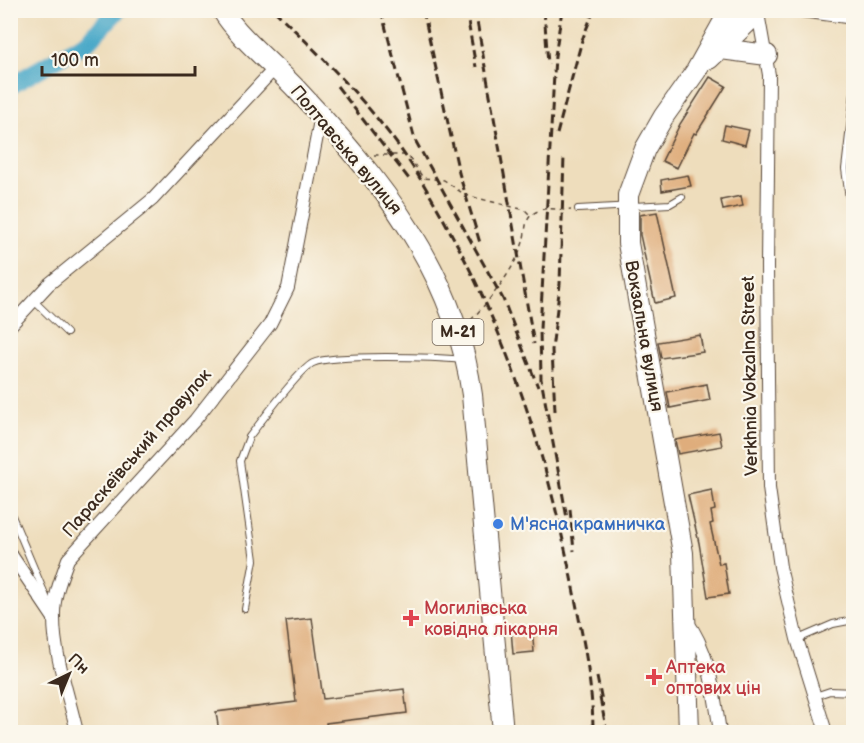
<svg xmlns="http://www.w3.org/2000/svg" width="864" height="743" font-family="'Balsamiq Sans',sans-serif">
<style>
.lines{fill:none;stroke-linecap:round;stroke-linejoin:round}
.river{stroke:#49a8c8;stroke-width:18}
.building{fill:#dfad7b}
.service-casing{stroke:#564536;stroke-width:8}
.minor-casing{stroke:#564536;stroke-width:14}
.primary-casing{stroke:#564536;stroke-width:22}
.trunk-casing{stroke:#564536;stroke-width:22}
.path{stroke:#564536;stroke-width:1.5;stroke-dasharray:4.5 4.5;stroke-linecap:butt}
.service{stroke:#fff;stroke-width:6}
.minor{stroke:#fff;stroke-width:12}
.primary{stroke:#fff;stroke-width:20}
.trunk{stroke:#fff;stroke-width:20}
.rail{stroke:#3b2a1e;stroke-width:3;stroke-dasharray:9 4.5;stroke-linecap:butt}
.shop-dot{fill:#3f7fe0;stroke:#fbf7ec;stroke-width:2}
.health-dot{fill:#e0444e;stroke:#fbf7ec;stroke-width:2}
.labels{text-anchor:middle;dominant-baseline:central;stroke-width:4.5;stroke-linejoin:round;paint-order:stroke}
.shield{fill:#fbf7ec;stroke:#75685c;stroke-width:1.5}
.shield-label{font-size:16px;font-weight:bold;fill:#3b2a1e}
.street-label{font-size:18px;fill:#3b2a1e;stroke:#fbf7ec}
.shop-label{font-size:18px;fill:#366cbe;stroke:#fbf7ec;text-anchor:start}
.health-label{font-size:18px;fill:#be3a42;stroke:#fbf7ec;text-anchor:start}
</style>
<rect width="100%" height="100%" fill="#fbf7ec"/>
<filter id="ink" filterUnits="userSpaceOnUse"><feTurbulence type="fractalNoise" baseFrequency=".0167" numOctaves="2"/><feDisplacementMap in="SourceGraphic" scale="12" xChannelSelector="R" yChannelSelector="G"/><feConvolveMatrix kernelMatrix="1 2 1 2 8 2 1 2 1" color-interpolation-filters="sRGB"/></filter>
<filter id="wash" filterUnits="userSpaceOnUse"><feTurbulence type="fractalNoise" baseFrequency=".008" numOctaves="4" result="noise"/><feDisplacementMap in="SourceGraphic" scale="24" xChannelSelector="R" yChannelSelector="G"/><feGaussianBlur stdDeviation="1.35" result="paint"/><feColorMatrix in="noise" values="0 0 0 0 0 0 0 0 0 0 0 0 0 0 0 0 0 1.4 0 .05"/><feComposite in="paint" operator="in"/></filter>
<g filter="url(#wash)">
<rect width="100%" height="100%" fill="#eeddbc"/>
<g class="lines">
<path class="river" d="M10,86L88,41L118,10"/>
</g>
<g id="blocks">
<g class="building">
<path d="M710,77L726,86L696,134L694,133L677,168L662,161L680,124Z"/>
<path d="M725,125L749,130L745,145L722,139Z"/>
<path d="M688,175L691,186L662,191L661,180Z"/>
<path d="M741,196L743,206L723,210L721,200Z"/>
<path d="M657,212L676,298L655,303L640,235V215Z"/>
<path d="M700,335L703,352L661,358L658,342Z"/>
<path d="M707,384L710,400L670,408L667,392Z"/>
<path d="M719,432L722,446L678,454L675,440Z"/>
<path d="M712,490L715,510L711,511L713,523L710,524L719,564L724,563L729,594L708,597L699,543L688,495Z"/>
<path d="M312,618L323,699L404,689L407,713L326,723L327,732H301V728L263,732H219L216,712L296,702L286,621Z"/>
<path d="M532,627L534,652L513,654L511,629Z"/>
</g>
</g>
</g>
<g filter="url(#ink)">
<use href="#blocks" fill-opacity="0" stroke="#564536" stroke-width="1.5"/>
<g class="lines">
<defs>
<g id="service">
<path d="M854,92L845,169L854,235"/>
<path d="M578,209L670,204L682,197"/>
<path d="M34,301L67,333"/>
<path d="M10,511L47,599"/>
<path d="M245,609L254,560L240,461L249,437C261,422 299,370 313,363C332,354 438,357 462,360"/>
<path d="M798,639L833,624L854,620"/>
<path d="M815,696L830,691L854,692"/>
</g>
<g id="minor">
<path d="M794,10L854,18"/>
<path d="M758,13L769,75L767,266L769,488L780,567L797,639L826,732"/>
<path d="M10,326L49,284L153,199L276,67"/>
<path d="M10,553L53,617"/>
<path d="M686,620C710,651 714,694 720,732"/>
<path d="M77,732C69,696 54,656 54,618C53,598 61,578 68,559L195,420L270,324L288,288L321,115"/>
</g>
<g id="primary">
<path d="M721,49L767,55"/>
<path d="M709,59L752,18"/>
<path d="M689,732L683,553L628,243V195L645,149L664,116L696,71L730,10"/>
</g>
<g id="trunk">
<path d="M222,10C238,37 276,67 298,91C380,179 455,271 472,395L503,732"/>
<path d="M732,10L739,18L748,20L759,10"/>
</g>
</defs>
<use href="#service" class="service-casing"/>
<use href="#minor" class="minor-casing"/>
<use href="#primary" class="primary-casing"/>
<use href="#trunk" class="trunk-casing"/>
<g class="path">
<path d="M312,10L314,11"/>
<path d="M374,155H408L423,178L444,180L465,195L525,210L531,216"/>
<path d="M471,320C490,300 515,269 523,242C527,229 523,217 538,211C548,206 561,211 571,210"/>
</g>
<use href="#service" class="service"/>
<use href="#minor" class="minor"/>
<use href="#primary" class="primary"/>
<use href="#trunk" class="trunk"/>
<g class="rail">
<path d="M274,10C318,53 361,95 397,144C421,177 441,214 460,250C516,359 551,473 574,593C583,639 593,685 593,732"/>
<path d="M381,10L415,140L503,299L538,387"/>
<path d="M423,10L459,173L480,243"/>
<path d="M466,10L476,67"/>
<path d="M475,10L534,344"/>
<path d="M544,10L548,64"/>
<path d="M562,10L555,56L540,329L541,379L567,518"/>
<path d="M337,86L409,179"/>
<path d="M557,134L582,40L594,10"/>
<path d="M555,411L552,350L560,284L564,156"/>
<path d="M570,509L574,551"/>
<path d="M597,677L603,707"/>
<path d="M600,698L607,732"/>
</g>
</g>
</g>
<circle class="shop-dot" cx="498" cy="524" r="6"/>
<g class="health-dot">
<path d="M408 609h6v6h6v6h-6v6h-6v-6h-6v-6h6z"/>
<path d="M651 668h6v6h6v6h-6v6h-6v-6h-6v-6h6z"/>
</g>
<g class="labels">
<rect class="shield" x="432.5" y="319" width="51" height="26" rx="4.5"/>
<g class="shield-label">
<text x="458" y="332">М-21</text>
</g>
<g class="street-label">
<text transform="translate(346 150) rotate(50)">Полтавська вулиця</text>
<text transform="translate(644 336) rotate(80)">Вокзальна вулиця</text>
<text transform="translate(750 376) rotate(-91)">Verkhnia Vokzalna Street</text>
<text transform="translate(137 453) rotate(-49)">Параскеївський провулок</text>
</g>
<g class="shop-label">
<text x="510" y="524">М'ясна крамничка</text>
</g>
<g class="health-label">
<text x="424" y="608">Могилівська<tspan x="424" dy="21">ковідна лікарня</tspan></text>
<text x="666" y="667">Аптека<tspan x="666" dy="21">оптових цін</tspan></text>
</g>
</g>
<rect width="864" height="743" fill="none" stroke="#fbf7ec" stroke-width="36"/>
<g transform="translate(69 674) rotate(43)" stroke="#fbf7ec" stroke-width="4.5" paint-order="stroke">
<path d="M0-4.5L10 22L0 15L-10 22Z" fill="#3b2a1e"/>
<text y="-9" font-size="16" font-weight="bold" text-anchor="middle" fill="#3b2a1e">Пн</text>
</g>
<path d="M42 66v9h153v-9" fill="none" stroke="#3b2a1e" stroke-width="3"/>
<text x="51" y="66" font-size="18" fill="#3b2a1e" stroke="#fbf7ec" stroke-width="4.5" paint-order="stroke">100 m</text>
</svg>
